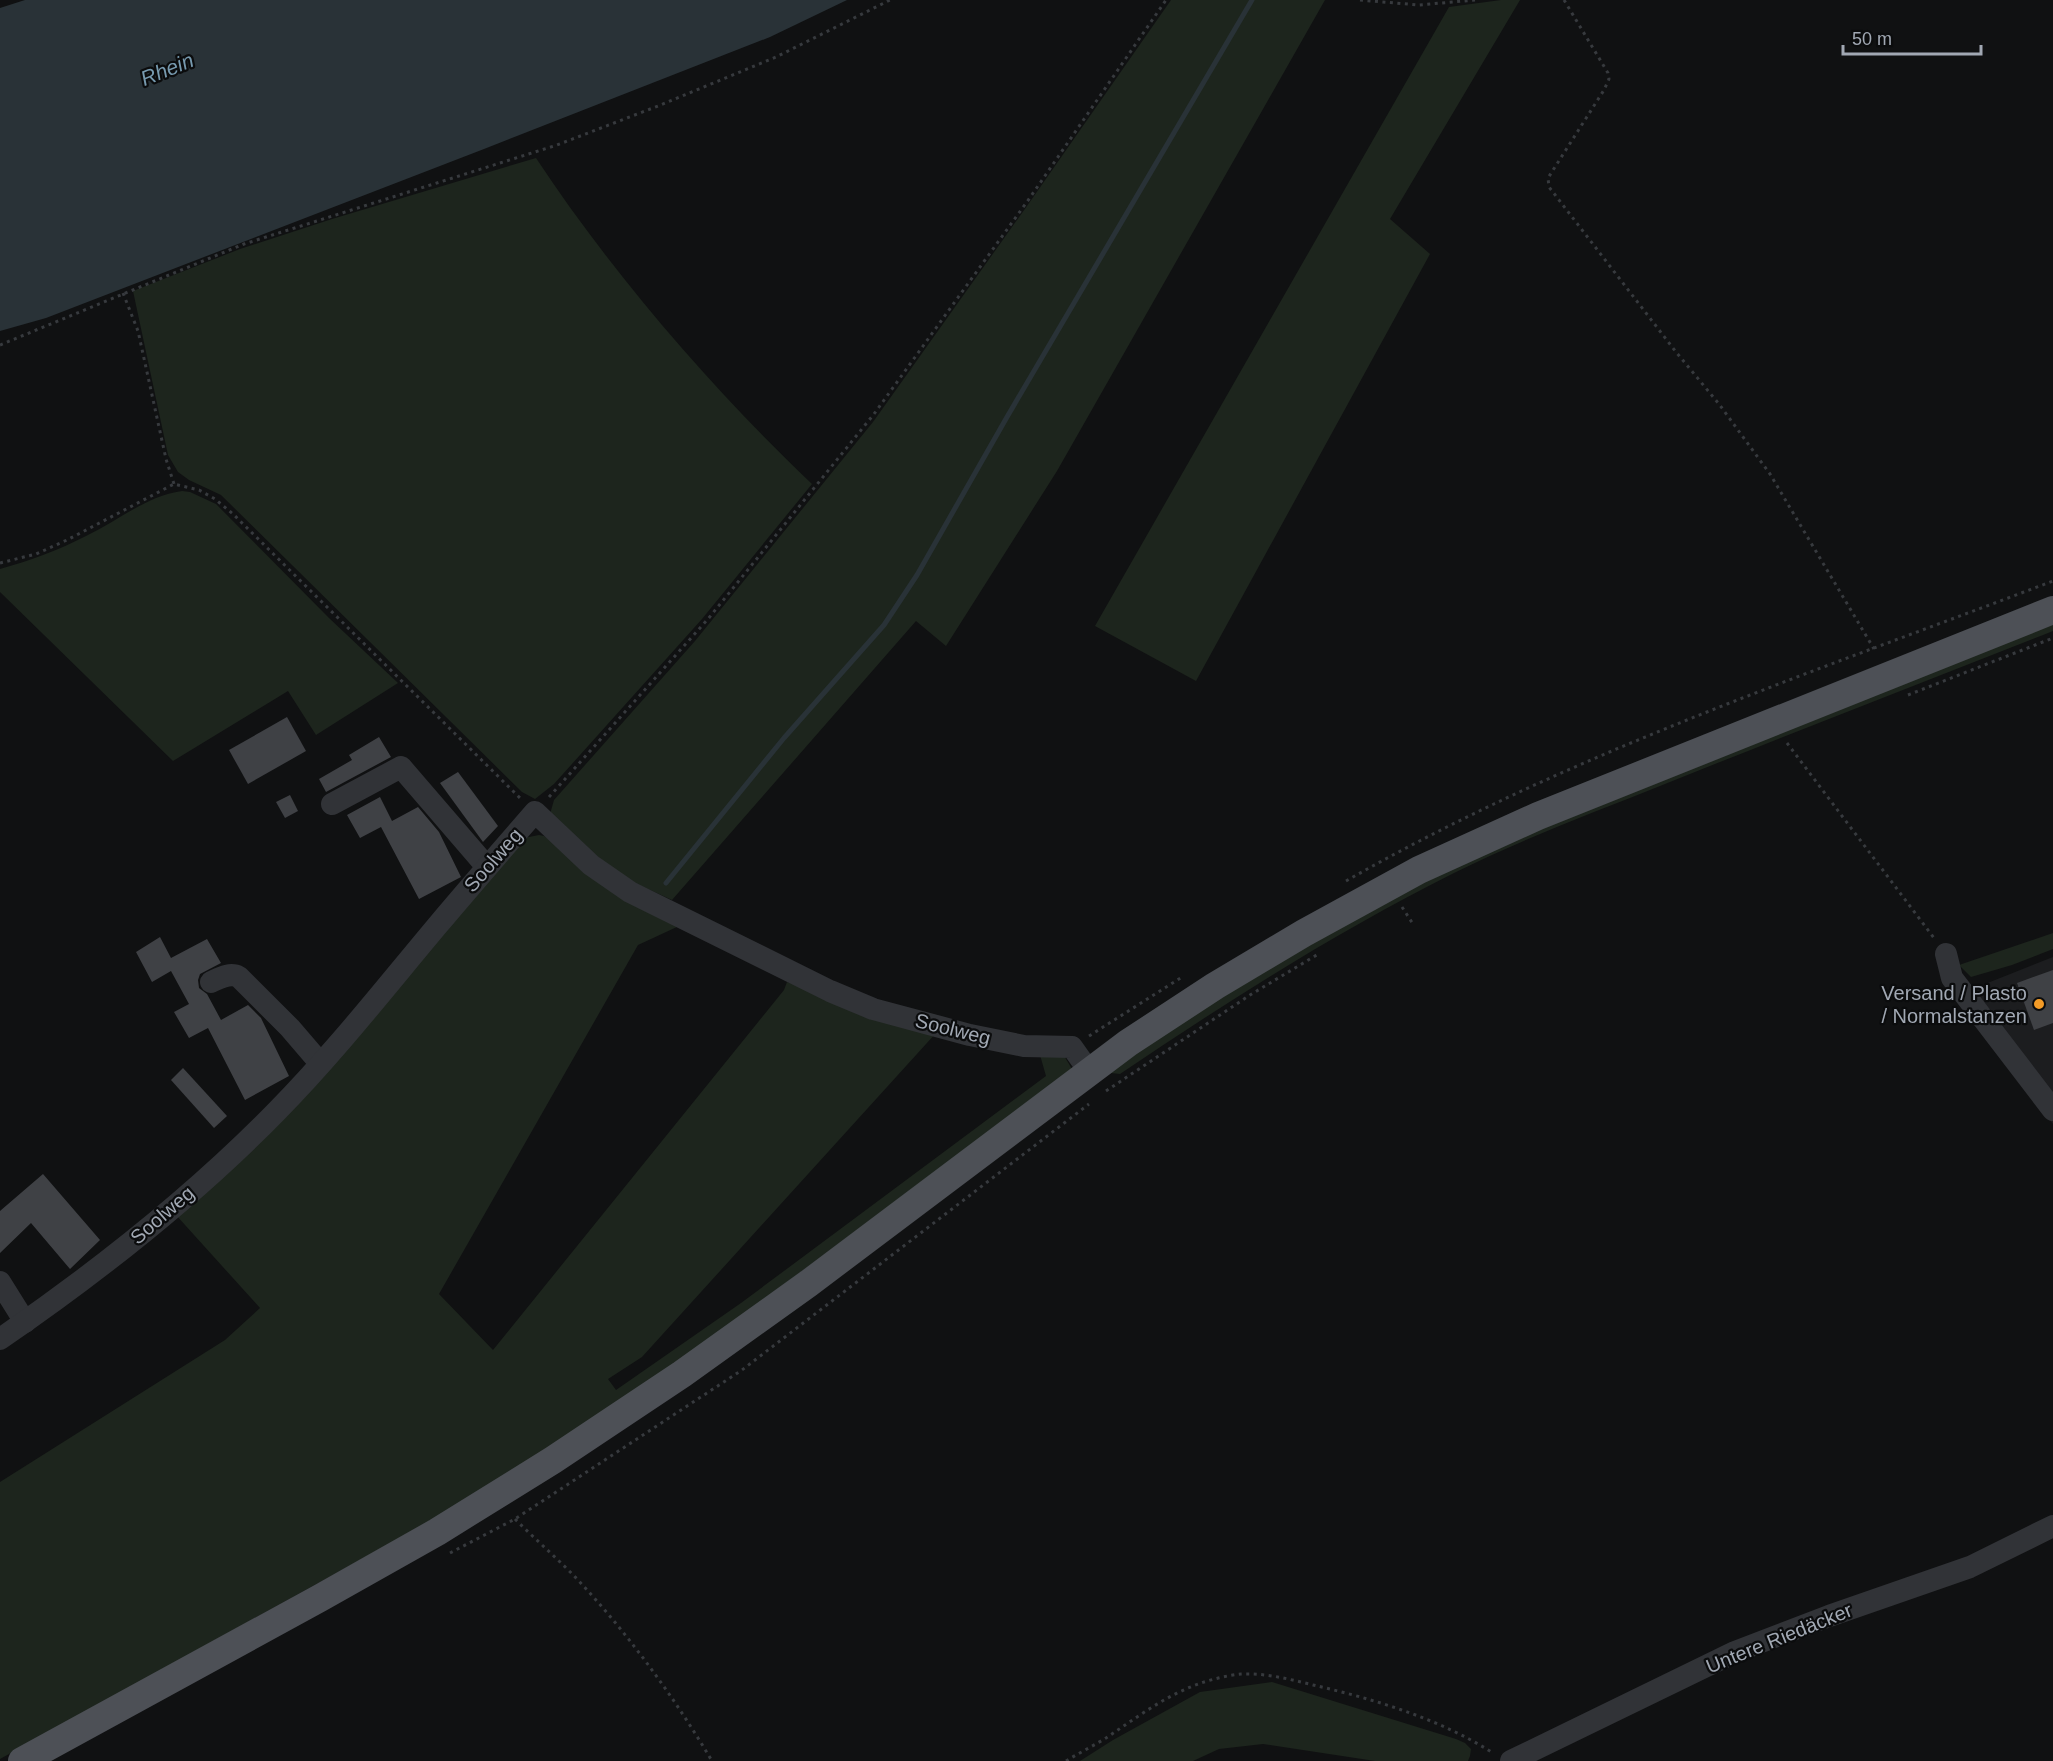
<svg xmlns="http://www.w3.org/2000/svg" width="2053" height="1761" font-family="Arial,sans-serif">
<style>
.built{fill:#1c1d1f}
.green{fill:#1d251d}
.water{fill:#293237}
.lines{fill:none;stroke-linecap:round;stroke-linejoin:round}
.stream{stroke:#293237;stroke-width:5}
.building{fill:#3f4145}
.path{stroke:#373a3e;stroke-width:3;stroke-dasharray:3 4.5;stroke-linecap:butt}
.minor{stroke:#313337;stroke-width:22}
.major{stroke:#4d5056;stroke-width:28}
.poi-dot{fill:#f39b27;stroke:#0b0c0d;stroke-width:2}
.labels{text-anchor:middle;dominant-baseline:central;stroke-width:4.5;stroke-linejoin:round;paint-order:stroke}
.street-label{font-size:20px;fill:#a1a8b3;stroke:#0b0c0d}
.poi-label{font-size:20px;fill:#a1a8b3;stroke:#0b0c0d;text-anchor:end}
.water-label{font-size:21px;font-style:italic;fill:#779aaf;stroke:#0b0c0d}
</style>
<rect width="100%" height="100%" fill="#101112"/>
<path class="built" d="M2053,957V1124L1949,987L1970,990Z"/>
<g class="green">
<path d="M1171,0H1325L1057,471L946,646L916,621L672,900L635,883L608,865L553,821L550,814L554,800L695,641L873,422L1027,206Z"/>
<path d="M1501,0H1520L1390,219L1430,254L1196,681L1095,626L1449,7Z"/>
<path d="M536,158C612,273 712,389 812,484L702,619L554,784L535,799L522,792L221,495L189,480L178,472L168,455L133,291L240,249L332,219Z"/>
<path d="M182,491L190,492L216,504L329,618L398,683L316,735L288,691L173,761L0,592V569C29,561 59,550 86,536C118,521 146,496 182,491Z"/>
<path d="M2053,622V631C1924,682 1794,732 1665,784C1595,812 1522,839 1454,873C1338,931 1228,1001 1120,1074L1111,1073V1068L1241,981L1466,859Z"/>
<path d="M539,835L544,836L679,926L638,945L439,1294L493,1350L784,990L787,982L936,1033L642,1357L608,1379L616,1390L741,1303L1046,1076L1040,1055L1063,1054L1072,1069L703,1345L474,1497L0,1759V1482L225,1340L260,1308L176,1215L524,838Z"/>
<path d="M2053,933V949L2012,965L1971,977L1959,965Z"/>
<path d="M1272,1682L1456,1739L1465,1743L1471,1749L1470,1756L1468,1761H1375L1263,1744L1219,1749L1193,1761H1080L1113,1740L1200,1692Z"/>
</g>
<path class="water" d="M25,0H847L770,37L484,149L46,318L0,331V8Z"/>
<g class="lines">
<path class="stream" d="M666,883L784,738L884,625L917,575L1007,417L1252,0"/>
</g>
<g class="building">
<path d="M287,717L306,751L248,784L229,750Z"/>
<path d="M379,737L391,757L326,792L319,779L352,760L349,755Z"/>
<path d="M458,772L498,826L483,842L440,783Z"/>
<path d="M290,795L298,811L285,818L276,802Z"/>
<path d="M380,797L392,821L418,807L439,832L461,877L419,899L381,827L360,838L347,815Z"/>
<path d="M160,937L171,958L207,939L221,963L200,974L198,980L199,988L207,994L221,1020L248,1005L261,1018L289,1076L245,1100L208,1028L189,1038L174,1012L189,1004L171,971L152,982L136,952Z"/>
<path d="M2053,970V1023L2034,1030L2017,983Z"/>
<path d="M183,1068L227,1116L214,1128L171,1080Z"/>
<path d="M43,1174L100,1240L70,1269L31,1223L0,1253V1211Z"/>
</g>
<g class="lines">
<g class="path">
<path d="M1360,0L1419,5L1475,0"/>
<path d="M1564,0L1608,73L1609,79L1604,90L1548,178L1549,187L1676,352L1719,404L1770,474L1874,649"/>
<path d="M123,293L138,331L166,459L174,484"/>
<path d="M0,345L244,244L557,145L658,106L776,57L890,0"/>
<path d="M0,563L36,554L67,540L174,484L199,490L215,499L233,514L521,799"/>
<path d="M1908,695L2053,638"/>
<path d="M1787,743L1934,938"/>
<path d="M549,797L708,619L874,414L1029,199L1166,0"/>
<path d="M1346,881C1568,754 1814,672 2053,581"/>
<path d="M1402,907L1413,924"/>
<path d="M1089,1036L1182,977"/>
<path d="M1106,1091L1250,995L1320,953"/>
<path d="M515,1519C536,1540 558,1559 578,1580C629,1635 674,1697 712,1761"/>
<path d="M450,1553L515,1519L742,1370L1089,1104"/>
<path d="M1066,1761C1079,1753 1093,1746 1106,1738C1136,1718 1166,1695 1201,1683C1213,1679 1229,1675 1241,1674C1266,1673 1289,1679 1313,1685C1374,1699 1440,1719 1493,1753"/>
</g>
<g class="minor">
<path d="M332,804L401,767L487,867"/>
<path d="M1946,954L1952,978L2053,1110"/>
<path d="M211,982C220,978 230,972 239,977L290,1028L320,1063"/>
<path d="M0,1282L25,1322"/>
<path d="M0,1339C99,1271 193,1197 277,1111C334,1053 385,988 437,926C469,888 502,850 535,812L591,865L630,892L830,991L873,1009L970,1035L1024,1046L1072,1047L1089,1071"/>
<path d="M1511,1761L1735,1652L1829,1616L1970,1567L2053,1526"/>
</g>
<path class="major" d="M22,1761L320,1598L437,1532L553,1460L682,1374L809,1283L1128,1043L1215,986L1304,933L1419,870L1538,816L2053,610"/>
</g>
<circle class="poi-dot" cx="2039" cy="1004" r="6"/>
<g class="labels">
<g class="street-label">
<text transform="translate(493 860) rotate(-49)">Soolweg</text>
<text transform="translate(953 1029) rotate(14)">Soolweg</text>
<text transform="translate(162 1215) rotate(-41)">Soolweg</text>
<text transform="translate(1779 1638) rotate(-22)">Untere Riedäcker</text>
</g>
<g class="poi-label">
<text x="2027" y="993">Versand / Plasto<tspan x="2027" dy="23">/ Normalstanzen</tspan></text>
</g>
<g class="water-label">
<text transform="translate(167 69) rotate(-22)">Rhein</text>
</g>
</g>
<path d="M1843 45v9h138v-9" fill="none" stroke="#a1a8b3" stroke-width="3"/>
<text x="1852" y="45" font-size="18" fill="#a1a8b3" stroke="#0b0c0d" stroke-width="4.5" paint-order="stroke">50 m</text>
</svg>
